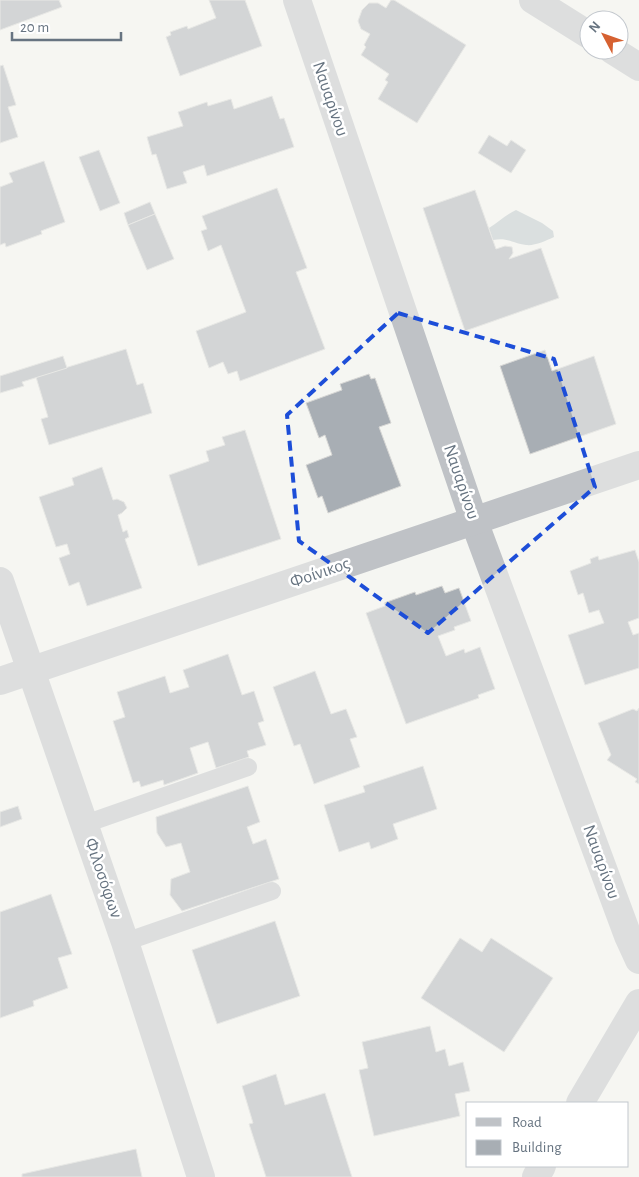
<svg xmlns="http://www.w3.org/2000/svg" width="639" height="1177" font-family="'Alegreya Sans',sans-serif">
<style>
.water{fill:#b9c3c7}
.building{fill:#a8aeb4;stroke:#d7d7d5}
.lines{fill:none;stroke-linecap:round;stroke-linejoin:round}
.service{stroke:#bfc2c6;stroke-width:18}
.minor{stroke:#bfc2c6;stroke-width:28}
.marked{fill:none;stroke:#1d4ed8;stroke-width:4;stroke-dasharray:10 6;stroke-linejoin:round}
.labels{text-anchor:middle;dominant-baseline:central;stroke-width:5;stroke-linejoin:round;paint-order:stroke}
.street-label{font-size:18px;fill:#677481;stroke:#fff}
</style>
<rect width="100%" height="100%" fill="#f5f6f2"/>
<path class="water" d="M516,210L542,223L553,231L554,237C545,241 535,246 526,245C512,243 507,237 493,240L489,228C499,222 505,215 516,210Z"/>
<g class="building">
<path d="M0,0H59L62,7L0,30Z"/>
<path d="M209,0H245L262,46L180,76L166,37L171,35L170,32L187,26L188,29L216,18Z"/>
<path d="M391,0H394L466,45L417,123L378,99L388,82L385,80L389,74L361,55L366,47L364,45L370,34L361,29L358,21L362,10L369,3H378L386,8Z"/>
<path d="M3,65L16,105L8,107L18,137L0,143V66Z"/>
<path d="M272,96L280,119L284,118L294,147L207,176L204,165L183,172L187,183L167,189L156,154L152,155L147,137L183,126L178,112L207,102L208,106L231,99L234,109Z"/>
<path d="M489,135L507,146L511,140L526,150L511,173L478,153Z"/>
<path d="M99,150L120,203L100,211L79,157Z"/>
<path d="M44,161L65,222L41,231L42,234L6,247L5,243L0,245V187L13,182L9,173Z"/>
<path d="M277,188L307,268L296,272L325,349L240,381L237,371L228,374L223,362L209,368L196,331L246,312L221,245L208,251L201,231L207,229L202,216Z"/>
<path d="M475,190L496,249L505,246L512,247L513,253L509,259L541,248L559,298L465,331L423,208Z"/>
<path d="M150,202L155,214L128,225L124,213Z"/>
<path d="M155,214L174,259L147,270L128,225Z"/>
<path d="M126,349L137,385L143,383L152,413L49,445L41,419L48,417L36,377Z"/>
<path d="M545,350L552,371L594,356L616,424L530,454L500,366Z"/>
<path d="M63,356L67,368L22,382L24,386L0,393V376Z"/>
<path d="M369,374L371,379L375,378L391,423L379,427L401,486L328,513L322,496L318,498L306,465L332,455L325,435L319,438L306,403L342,390L340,384Z"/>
<path d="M245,430L281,539L198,566L169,475L209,461L206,451L225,445L222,437Z"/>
<path d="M102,467L113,500L117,499L124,502L127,508L122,513L118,515L123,532L127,530L129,537L125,539L142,588L87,606L79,582L69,586L59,558L70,554L67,544L56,547L39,497L74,485L72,478Z"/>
<path d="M635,550L639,562V618L628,622L633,635L639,633V668L585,685L568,635L604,623L599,610L589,613L583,593L578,595L570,571L591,563L590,559L598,556L599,560Z"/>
<path d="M442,586L445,593L459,588L471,621L454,627L455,630L438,636L446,656L464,649L465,653L480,647L495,689L478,695L479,698L406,724L366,613L385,606L384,603L415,592L416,595Z"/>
<path d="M228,654L242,695L254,691L264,721L258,723L266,745L247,751L249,757L216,768L208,742L190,748L198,773L164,785L163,780L141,787L139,781L133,783L113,721L125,717L117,692L165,676L170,693L189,687L183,670Z"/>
<path d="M315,671L331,714L346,709L357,737L350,739L360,767L314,784L300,744L294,746L273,687Z"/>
<path d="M639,708V784L635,782L637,779L607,760L611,755L598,723L633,709L637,711Z"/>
<path d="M423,766L437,809L393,824L398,839L371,849L369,842L339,852L324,805L365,792L363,786Z"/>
<path d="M248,786L260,822L247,827L253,844L266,839L279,879L182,911L170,895L171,879L190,872L181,843L166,847L157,833L156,817Z"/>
<path d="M18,806L22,819L0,827V812Z"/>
<path d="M51,894L72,954L58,958L68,988L33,1001L34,1006L0,1018V912Z"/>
<path d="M275,921L300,996L217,1024L192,950Z"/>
<path d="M460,938L482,952L491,938L553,978L504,1052L421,998Z"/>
<path d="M430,1026L436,1052L445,1049L449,1066L463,1062L470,1091L455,1094L460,1116L374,1136L359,1070L368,1068L362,1042Z"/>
<path d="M276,1074L285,1105L325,1093L352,1177H266L249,1124L253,1123L242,1086Z"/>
<path d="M136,1149L142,1177H22V1174Z"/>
</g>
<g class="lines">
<g class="service">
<path d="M85,824L248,767"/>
<path d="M125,942L272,891"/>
</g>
<g class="minor">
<path d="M297,0L474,521L628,936L639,960"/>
<path d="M533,0L589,35"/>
<path d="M612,50L639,67"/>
<path d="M0,581L125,942L201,1177"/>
<path d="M0,681L639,465"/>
<path d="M580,1103L639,1003"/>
<path d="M536,1177L542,1166"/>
</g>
</g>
<path d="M0 0H639V1177H0ZM398,313L554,359L595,487L428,633L299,541L287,415Z" fill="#f5f6f2" fill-opacity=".55" fill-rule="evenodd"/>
<path class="marked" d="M398,313L554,359L595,487L428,633L299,541L287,415Z"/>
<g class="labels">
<g class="street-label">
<text transform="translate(330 99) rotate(71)">Ναυαρίνου</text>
<text transform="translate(461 482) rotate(71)">Ναυαρίνου</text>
<text transform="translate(320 573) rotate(-19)">Φοίνικος</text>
<text transform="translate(601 862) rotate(70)">Ναυαρίνου</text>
<text transform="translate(103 878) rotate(71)">Φιλοσόφων</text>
</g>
</g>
<rect x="466" y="1102" width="162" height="65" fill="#ffffff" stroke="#c2c7cd"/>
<rect x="476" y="1118" width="25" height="8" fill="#bfc2c6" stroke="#c2c7cd"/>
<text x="512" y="1127" font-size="15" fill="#677481">Road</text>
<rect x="476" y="1140" width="25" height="15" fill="#a8aeb4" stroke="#c2c7cd"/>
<text x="512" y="1152" font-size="15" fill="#677481">Building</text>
<g transform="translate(604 35) rotate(311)"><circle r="24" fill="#ffffff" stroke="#c2c7cd"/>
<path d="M0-4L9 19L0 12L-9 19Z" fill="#d66131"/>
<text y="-8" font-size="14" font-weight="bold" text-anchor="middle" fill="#677481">N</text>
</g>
<path d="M12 32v8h109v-8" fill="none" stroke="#677481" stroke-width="2.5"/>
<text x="20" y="32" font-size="15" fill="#677481" stroke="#ffffff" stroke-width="4" paint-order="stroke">20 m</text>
</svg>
